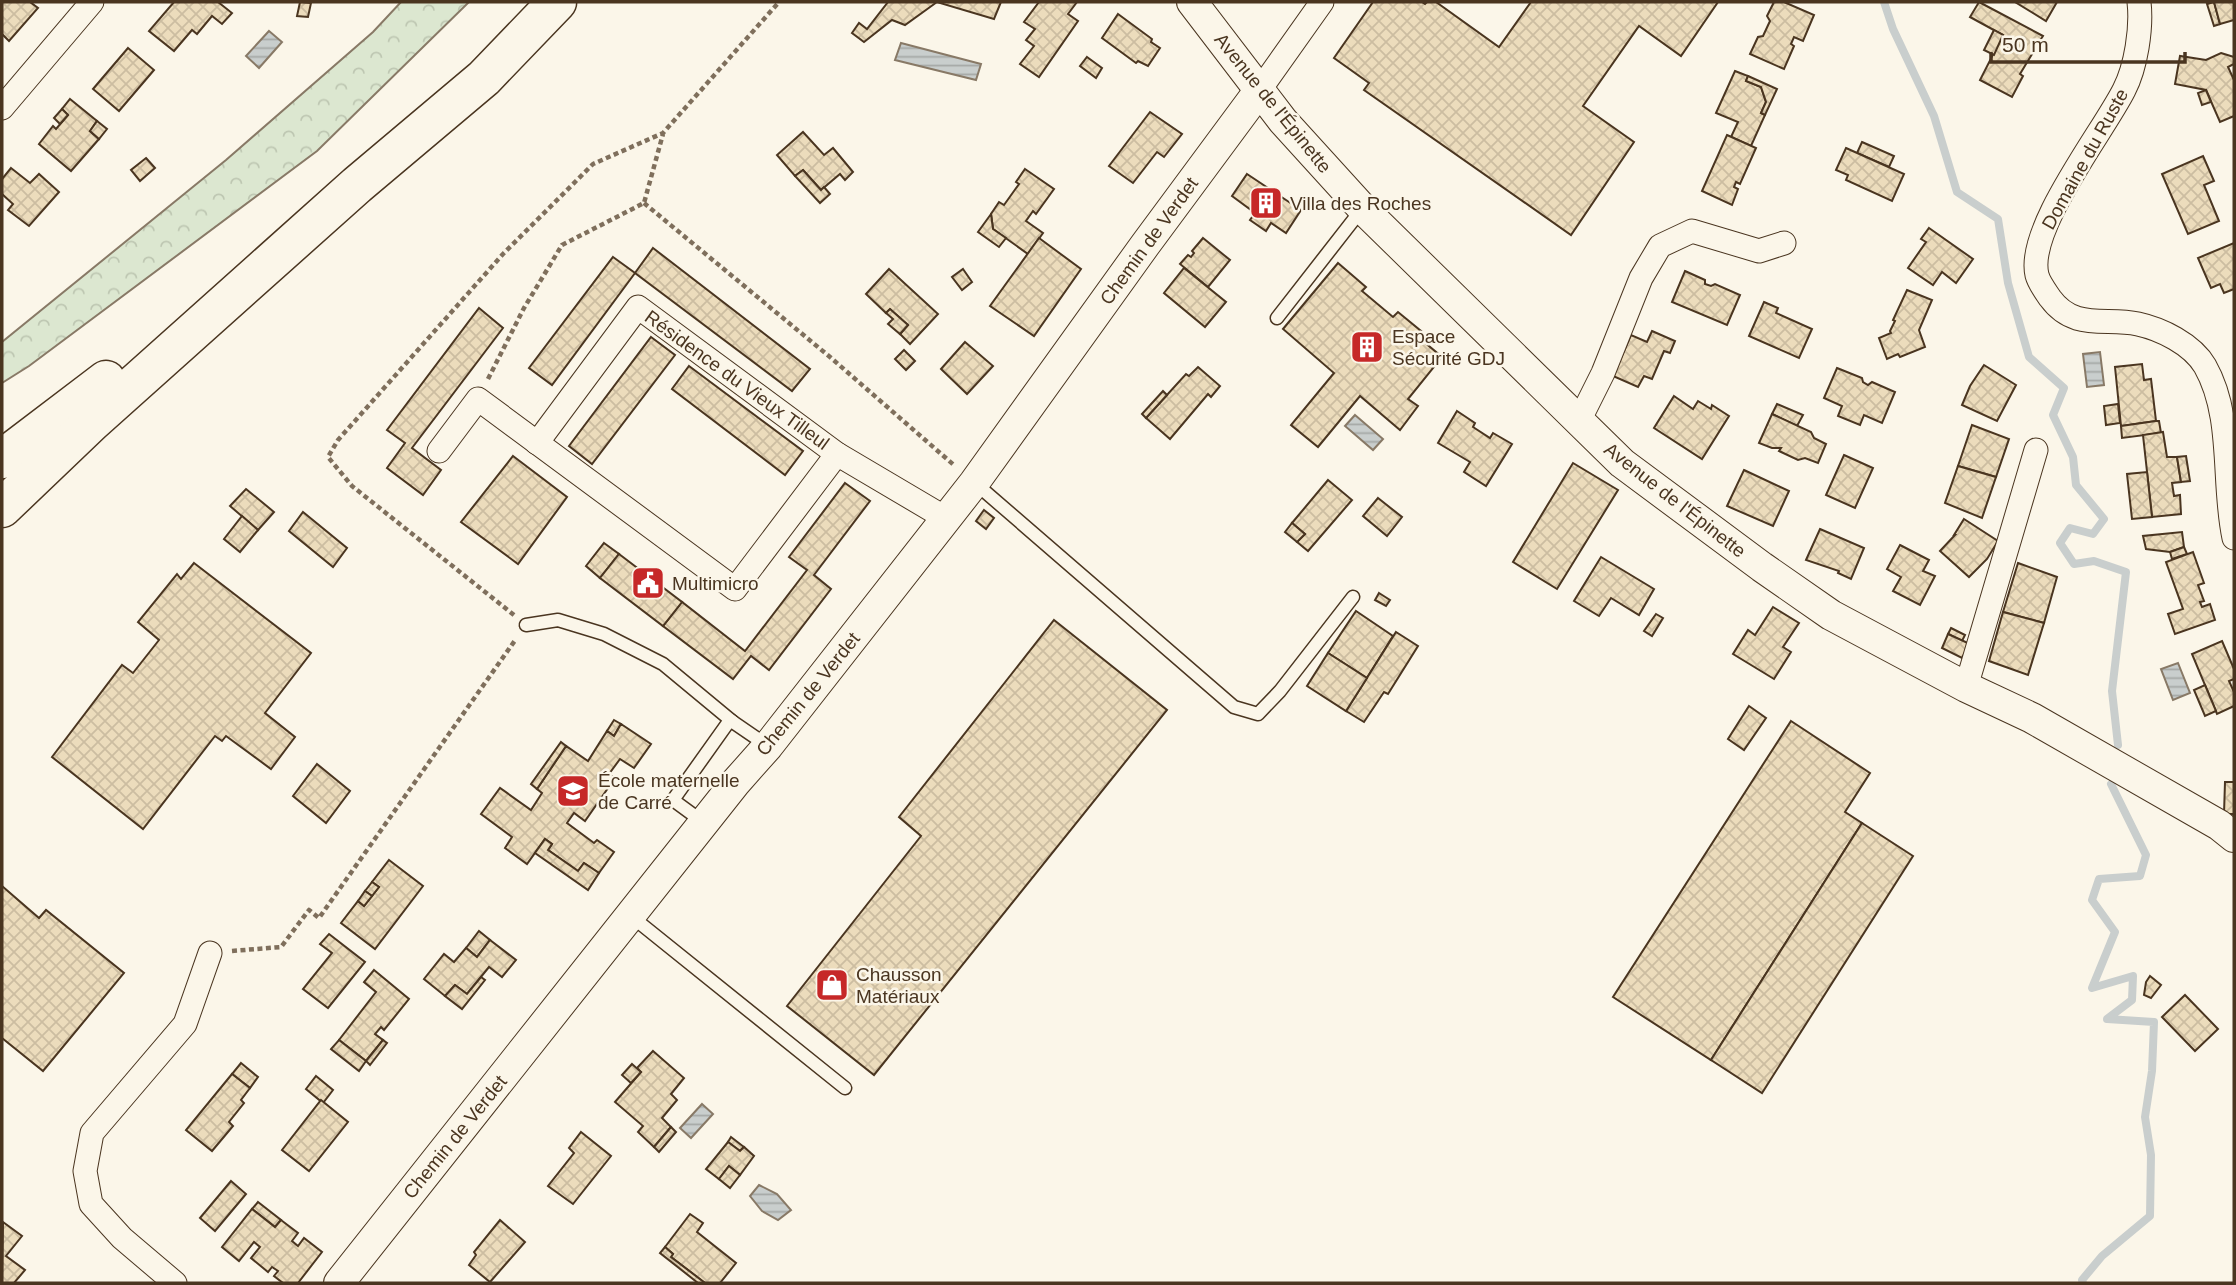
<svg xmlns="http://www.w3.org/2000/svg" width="2236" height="1285" font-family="Arial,sans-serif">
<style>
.forest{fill:url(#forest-crowns);stroke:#887966;stroke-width:2}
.water{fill:url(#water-rules);stroke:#887966;stroke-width:2}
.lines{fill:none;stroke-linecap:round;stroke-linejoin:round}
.stream{stroke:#c9cecd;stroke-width:8}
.building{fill:url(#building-cross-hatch);stroke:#4a3520;stroke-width:2}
.service-casing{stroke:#4a3520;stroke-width:15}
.minor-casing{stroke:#4a3520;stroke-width:25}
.tertiary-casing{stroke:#4a3520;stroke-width:32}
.trunk-casing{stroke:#4a3520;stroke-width:41}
.path{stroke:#7f6f5c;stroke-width:4.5;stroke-dasharray:5 3.5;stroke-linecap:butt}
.service{stroke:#fbf6e9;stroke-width:12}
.minor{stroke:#fbf6e9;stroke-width:23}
.tertiary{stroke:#fbf6e9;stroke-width:30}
.trunk{stroke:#fbf6e9;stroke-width:38}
.labels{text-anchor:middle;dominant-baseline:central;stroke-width:5;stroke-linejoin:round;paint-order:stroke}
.street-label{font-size:19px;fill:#4a3520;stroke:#fbf6e9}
.poi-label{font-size:19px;fill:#4a3520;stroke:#fbf6e9;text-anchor:start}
</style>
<defs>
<pattern id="forest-crowns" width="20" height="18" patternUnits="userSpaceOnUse" patternTransform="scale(1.75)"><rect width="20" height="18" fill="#dce7d0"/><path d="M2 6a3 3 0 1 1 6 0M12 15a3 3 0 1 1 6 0" fill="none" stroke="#bec7b2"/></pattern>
<pattern id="water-rules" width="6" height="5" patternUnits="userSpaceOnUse" patternTransform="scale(1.75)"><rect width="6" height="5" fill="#c9cecd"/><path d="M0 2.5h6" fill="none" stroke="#a5a8a6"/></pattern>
<pattern id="building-cross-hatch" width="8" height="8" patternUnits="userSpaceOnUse" patternTransform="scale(1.75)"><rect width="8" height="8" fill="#ecdcbc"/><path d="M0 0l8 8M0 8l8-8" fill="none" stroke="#ccbda1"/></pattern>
</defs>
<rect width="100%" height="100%" fill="#fbf6e9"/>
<path class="forest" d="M401,2H469L317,151L29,366L2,383V342L226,160L373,32Z"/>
<g class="water">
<path d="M269,31L282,42L259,68L246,56Z"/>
<path d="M901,43L981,64L976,80L895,60Z"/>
<path d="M2100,352L2104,385L2087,387L2083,354Z"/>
<path d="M1355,415L1383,439L1373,450L1345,426Z"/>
<path d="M2178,663L2190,693L2173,700L2161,669Z"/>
<path d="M702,1104L713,1114L691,1138L680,1128Z"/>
<path d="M759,1185L777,1194L791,1210L778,1220L762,1211L750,1196Z"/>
</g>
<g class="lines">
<g class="stream">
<path d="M1884,2L1893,29L1934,116L1957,192L1998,219L2008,283L2029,357L2064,388L2053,415L2073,457L2076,485L2104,519L2093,534L2070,528L2060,543L2074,564L2094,561L2126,572L2112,691L2118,745"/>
<path d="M2083,1283L2082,1280L2102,1256L2150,1216L2151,1155L2145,1117L2152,1071L2154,1022L2107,1019L2132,1000L2133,976L2092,988L2115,932L2092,900L2099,879L2140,876L2146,855L2111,784"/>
</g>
</g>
<g class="building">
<path d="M2,2H30L38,8L9,41L2,34Z"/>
<path d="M174,2H218L232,13L222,24L212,16L197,34L192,30L174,51L149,31Z"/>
<path d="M300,2L311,3L308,17L297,16Z"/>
<path d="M888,2H1001L994,19L937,2L905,25L892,20L864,42L852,33L859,23L867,29Z"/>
<path d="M1039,2H1077L1068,14L1078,21L1039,77L1020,64L1034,46L1026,40L1035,29L1024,22Z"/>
<path d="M1373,2H1422L1425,4L1427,2H1436L1499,47L1531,2H1718L1681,56L1639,26L1583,106L1634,142L1571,235L1364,90L1369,83L1334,58Z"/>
<path d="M1774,2H1784L1814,15L1803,41L1794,37L1791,44L1794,46L1784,69L1750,54L1758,37L1763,36L1770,21L1767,16Z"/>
<path d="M1979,2L2043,36L2020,74L2023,76L2012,97L1980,80L2003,35L1970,17Z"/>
<path d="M2015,2H2057L2046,21Z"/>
<path d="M2214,2L2220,24L2214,26L2207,4Z"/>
<path d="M2214,2H2234V20L2220,24Z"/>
<path d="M1118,14L1152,39L1151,42L1160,48L1148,66L1138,61L1136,63L1102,38Z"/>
<path d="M1994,30L2003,35L1994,55L1984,50Z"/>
<path d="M128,48L154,70L119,111L93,89Z"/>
<path d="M2221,53L2234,57V64L2228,67L2234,80V116L2220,122L2206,90L2175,84L2180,56L2206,60Z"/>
<path d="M1087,57L1102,68L1096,78L1080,66Z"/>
<path d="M1735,71L1748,76L1746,81L1761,87L1766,102L1761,113L1765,115L1751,146L1731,137L1738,122L1716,113Z"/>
<path d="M1748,76L1777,89L1765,115L1761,113L1766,102L1761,87L1746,81Z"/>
<path d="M2206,90L2211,102L2202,105L2198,93Z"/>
<path d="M70,99L97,121L90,131L99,139L71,171L39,144L53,126L56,129L68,115L62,109Z"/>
<path d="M62,109L68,115L60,124L54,118Z"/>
<path d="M1150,112L1182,134L1164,157L1157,152L1133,183L1109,166Z"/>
<path d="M97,121L107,129L99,139L90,131Z"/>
<path d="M803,132L824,155L833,148L853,172L845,180L840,174L821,190L803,170L795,176L777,155Z"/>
<path d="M1727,135L1756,148L1740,184L1736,182L1734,187L1738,189L1732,205L1702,191Z"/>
<path d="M1862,142L1894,156L1889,167L1857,153Z"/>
<path d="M1846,148L1904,174L1892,201L1846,180L1848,175L1836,170Z"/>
<path d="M2203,156L2214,181L2204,185L2219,221L2188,234L2162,174Z"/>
<path d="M146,158L155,168L140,181L131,170Z"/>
<path d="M11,168L30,183L39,174L59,192L29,226L8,210L13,204L2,194V179Z"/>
<path d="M1025,169L1054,189L1036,214L1033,211L1026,221L1043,233L1028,254L993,229L991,214L999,202L1004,205L1019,184L1016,182Z"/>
<path d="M803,170L821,190L824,187L830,194L820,203L795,176Z"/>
<path d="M1247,174L1301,210L1286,233L1271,223L1266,231L1250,220L1255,213L1232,196Z"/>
<path d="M991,214L993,229L1006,238L999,247L978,232Z"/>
<path d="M1929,228L1973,259L1956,283L1942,272L1933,285L1908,268L1926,242L1921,239Z"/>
<path d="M1039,238L1081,269L1034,336L990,306Z"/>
<path d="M1203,238L1230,260L1208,287L1180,264L1188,255L1191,257L1194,253L1192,251Z"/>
<path d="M2234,243V289L2224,293L2220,284L2211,288L2198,258Z"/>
<path d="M653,248L810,369L792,391L635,273Z"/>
<path d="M613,257L635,273L552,385L529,368Z"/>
<path d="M1338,263L1366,287L1362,291L1393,317L1398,312L1421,331L1417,336L1442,357L1408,399L1418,406L1400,430L1360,396L1318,447L1291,425L1334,373L1283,329Z"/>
<path d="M1184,268L1226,302L1205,327L1164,293Z"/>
<path d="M889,269L938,314L910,344L900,334L908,325L890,309L886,313L866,294Z"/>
<path d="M963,269L972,282L962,290L952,277Z"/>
<path d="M1685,271L1705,280V284L1711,286L1715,284L1740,295L1727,325L1672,302Z"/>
<path d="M1907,290L1932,300L1919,330L1925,347L1900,357L1898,354L1887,359L1879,338L1891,333L1890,331L1895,321L1893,320Z"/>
<path d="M1764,302L1778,308L1776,313L1812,329L1799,358L1749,336Z"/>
<path d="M479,308L503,328L412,448L441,470L423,495L387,468L405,443L387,430Z"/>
<path d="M890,309L908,325L900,334L888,324L893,319L886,313Z"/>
<path d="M1652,331L1675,341L1670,353L1664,351L1652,379L1644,376L1638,387L1613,376L1631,335L1647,342Z"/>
<path d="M651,337L675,355L592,464L569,446Z"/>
<path d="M965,342L993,366L967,394L941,369Z"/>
<path d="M904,350L915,361L906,370L895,359Z"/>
<path d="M2142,364L2144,380L2151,379L2156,421L2121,426L2115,367Z"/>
<path d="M1984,365L2016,385L1997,421L1962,405L1970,386Z"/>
<path d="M689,366L803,451L785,475L672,389Z"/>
<path d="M1198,367L1220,386L1211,397L1208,394L1170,439L1146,418L1186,374L1189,376Z"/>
<path d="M1837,368L1862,378L1863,382L1868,385L1872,382L1895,392L1882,423L1864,415L1860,425L1838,416L1842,406L1824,398Z"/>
<path d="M1163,391L1167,395L1146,418L1142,414Z"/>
<path d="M1674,396L1693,409L1698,401L1711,409L1712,405L1729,416L1702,459L1654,428Z"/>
<path d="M1777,404L1803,415L1797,426L1772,414Z"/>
<path d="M2118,404L2120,423L2106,425L2104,406Z"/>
<path d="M1457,411L1475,423L1473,427L1490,438L1493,433L1512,444L1486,486L1464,472L1470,462L1438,443Z"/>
<path d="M1772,414L1811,432L1814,438L1826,444L1818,463L1805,458L1798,460L1779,451L1781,448H1772L1759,443Z"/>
<path d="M2156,421H2159L2161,433L2122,438L2121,426Z"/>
<path d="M1972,425L2009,439L1996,477L1958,466Z"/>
<path d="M2163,432L2167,457H2177L2181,482L2172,483L2174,496L2180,495L2181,514L2152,517L2143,435Z"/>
<path d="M1844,455L1873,468L1855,508L1826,495Z"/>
<path d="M513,456L567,497L518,564L461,522Z"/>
<path d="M2186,456L2190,481L2181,482L2177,457Z"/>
<path d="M1573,463L1618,490L1557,589L1513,562Z"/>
<path d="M1958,466L1996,477L1982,518L1945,503Z"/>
<path d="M1744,470L1789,491L1773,526L1727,506Z"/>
<path d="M2147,472L2152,517L2132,519L2127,474Z"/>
<path d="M1328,480L1352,500L1308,551L1297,542L1305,534L1292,523Z"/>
<path d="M845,483L870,501L814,575L831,589L769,670L751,656L733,679L663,626L682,602L745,651L807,570L789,557Z"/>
<path d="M246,489L274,512L258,530L230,506Z"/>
<path d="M1378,498L1402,517L1387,536L1363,516Z"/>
<path d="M984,510L994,518L986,529L976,521Z"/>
<path d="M303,512L347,548L333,567L289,531Z"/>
<path d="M242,516L258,530L240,552L224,539Z"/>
<path d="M1964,519L1998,541L1987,559L1969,577L1940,551L1955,535H1954Z"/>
<path d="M1292,523L1305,534L1297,542L1285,532Z"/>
<path d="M1820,529L1864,548L1851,579L1838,573L1839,571L1806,560Z"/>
<path d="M2182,532L2184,547L2170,552L2146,549L2143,536Z"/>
<path d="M604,543L619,554L600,578L586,566Z"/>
<path d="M1900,545L1929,560L1923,571L1935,576L1920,605L1893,591L1901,577L1887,569Z"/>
<path d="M2184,547L2187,554L2172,559L2170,552Z"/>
<path d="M2193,552L2204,583L2198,585L2204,601L2200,602L2202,607L2210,604L2215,620L2175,634L2168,614L2183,609L2166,562Z"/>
<path d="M619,554L682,602L663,626L600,578Z"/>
<path d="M1601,557L1654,589L1639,615L1611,598L1599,616L1574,601Z"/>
<path d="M194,563L311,653L265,713L295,737L271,769L226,736L222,741L215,736L143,829L52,757L122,665L133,673L159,640L138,622L177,574L181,579Z"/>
<path d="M2018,563L2057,577L2044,623L2003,612Z"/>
<path d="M1379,593L1390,600L1386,606L1375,600Z"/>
<path d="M1773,607L1799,623L1783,647L1791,652L1774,679L1733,654L1748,630L1755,635Z"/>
<path d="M1356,611L1393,636L1367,678L1328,653Z"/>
<path d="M2003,612L2044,623L2028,675L1989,661Z"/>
<path d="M1656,614L1663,618L1652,636L1644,631Z"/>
<path d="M1054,620L1167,710L874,1075L787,1006L921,836L899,817Z"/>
<path d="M1951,628L1965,635L1962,641L1948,634Z"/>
<path d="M1396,632L1418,646L1388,694L1384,692L1364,722L1346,711Z"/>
<path d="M1948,634L1970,644L1962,658L1942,648Z"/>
<path d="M2222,641L2234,669V679L2229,681L2234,692V706L2217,714L2192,654Z"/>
<path d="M1328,653L1367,678L1346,711L1307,686Z"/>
<path d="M2205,685L2216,711L2205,716L2194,690Z"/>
<path d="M1749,706L1766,718L1744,750L1728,739Z"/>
<path d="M614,720L621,724L614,736L607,731Z"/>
<path d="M1791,721L1870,773L1845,812L1862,823L1711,1060L1613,997Z"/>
<path d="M621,724L651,744L634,768L620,759L609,774L615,778L585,821L574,813L567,823L594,843L597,840L614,852L599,873L584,863L578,871L548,850L552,844L545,839L527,864L505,848L512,837L481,814L500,788L531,810L542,793L537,789L566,746L588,761L607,731L614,736Z"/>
<path d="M561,742L566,746L537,789L531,784Z"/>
<path d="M317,764L350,791L326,823L293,796Z"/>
<path d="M2225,782H2234V814H2224Z"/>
<path d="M1862,823L1913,856L1762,1093L1711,1060Z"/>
<path d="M545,839L552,844L548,850L578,871L584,863L599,873L588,890L535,853Z"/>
<path d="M389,860L423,886L375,949L341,923L358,901L364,906L379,887L372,882Z"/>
<path d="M372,882L379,887L372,896L365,891Z"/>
<path d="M2,886L39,918L46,910L124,973L43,1071L2,1038Z"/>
<path d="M365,891L372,896L364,906L358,901Z"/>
<path d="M479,931L490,940L477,957L466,948Z"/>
<path d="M329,934L365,962L328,1008L303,989L332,953L320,944Z"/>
<path d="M490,940L516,960L502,977L489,967L467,994L455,985L445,996L424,979L444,954L454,962L466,948L477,957Z"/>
<path d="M374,970L409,999L384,1030L381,1027L375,1034L383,1040L366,1061L339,1040L376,992L364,982Z"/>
<path d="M2150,976L2161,985L2151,998L2144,995L2146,982Z"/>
<path d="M481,977L485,980L462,1009L445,996L455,985L467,994Z"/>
<path d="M2185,995L2218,1029L2195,1051L2162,1017Z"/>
<path d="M339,1040L366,1061L359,1071L331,1049Z"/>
<path d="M383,1040L387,1043L370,1065L366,1061Z"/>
<path d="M653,1051L684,1078L671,1094L677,1100L662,1118L671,1127L654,1147L638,1132L643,1126L615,1102L641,1072L637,1068Z"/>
<path d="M241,1063L258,1077L250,1088L232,1074Z"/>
<path d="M632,1064L641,1072L631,1083L622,1075Z"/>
<path d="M232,1074L250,1088L241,1100L244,1103L229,1122L233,1126L212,1151L186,1130Z"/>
<path d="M316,1076L333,1090L323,1103L306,1089Z"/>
<path d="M321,1100L348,1122L309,1171L282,1150Z"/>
<path d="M671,1127L676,1132L659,1152L654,1147Z"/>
<path d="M581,1132L611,1156L573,1204L548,1186L574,1153L569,1148Z"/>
<path d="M731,1137L744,1147L740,1151L728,1142Z"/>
<path d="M728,1142L740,1151L744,1147L754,1156L740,1175L729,1166L719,1179L706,1169Z"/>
<path d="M729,1166L740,1175L730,1188L719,1179Z"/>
<path d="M231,1181L246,1194L215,1231L200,1218Z"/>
<path d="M258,1202L281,1220L275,1227L252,1209Z"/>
<path d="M252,1209L275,1227L281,1220L298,1233L292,1241L298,1246L304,1238L322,1252L298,1283H283L274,1276L278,1271L272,1267L268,1272L251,1258L260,1247L254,1242L239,1261L222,1247Z"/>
<path d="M690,1214L703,1223L697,1232L736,1263L720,1283H705L671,1257L673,1254L665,1247Z"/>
<path d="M500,1220L525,1242L490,1282L469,1265L476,1255L474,1252Z"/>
<path d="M3,1222L22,1236L6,1256L25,1270L14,1283H2Z"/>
<path d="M665,1247L673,1254L671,1257L705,1283H698L660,1253Z"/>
</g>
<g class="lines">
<defs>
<g id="service">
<path d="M1277,318L1362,209"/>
<path d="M975,483L1234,707L1258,714L1280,691L1353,597"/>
<path d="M526,625L558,620L604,634L663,664L733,722"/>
<path d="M703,822L673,800L730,720L768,746"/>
<path d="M631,916L845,1088"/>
</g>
<g id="minor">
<path d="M2139,2C2142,28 2136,67 2124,90C2103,132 2026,229 2037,275C2039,283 2046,292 2050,298C2074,331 2105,317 2138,324C2161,329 2192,344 2205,366C2234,417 2222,483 2234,538"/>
<path d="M1259,91L1322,2"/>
<path d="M2,108L92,2"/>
<path d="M1579,421L1603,373L1641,278L1660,246L1692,231L1759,251L1784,243"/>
<path d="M537,443L638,307L837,454L947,519"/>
<path d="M439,451L478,399L735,589L837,454"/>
<path d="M1966,687L2036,450"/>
<path d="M175,1283L122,1238L91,1204L85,1171L92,1133L185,1024L210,953"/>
</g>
<g id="tertiary">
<path d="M1192,2L1283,121L1363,209L1622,463L1762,567L1831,615L1966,687L2032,718L2219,825L2234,837"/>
<path d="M339,1283L736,782L768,746L974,483L1145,245L1259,91"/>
</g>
<g id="trunk">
<path d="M2,459L106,380"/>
<path d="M2,508L92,422L357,185L484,78L557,2"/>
</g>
</defs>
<use href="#service" class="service-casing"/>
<use href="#minor" class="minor-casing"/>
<use href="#tertiary" class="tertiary-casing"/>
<use href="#trunk" class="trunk-casing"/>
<g class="path">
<path d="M644,203L830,357L955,466"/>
<path d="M488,379L524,308L562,245L644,203L663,134"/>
<path d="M514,615L352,486L328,457L338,440L503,254L593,164L663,133L779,2"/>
<path d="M232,951L281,947L309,910L319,918L516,639"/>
</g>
<use href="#service" class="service"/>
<use href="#minor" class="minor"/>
<use href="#tertiary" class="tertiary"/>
<use href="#trunk" class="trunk"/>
</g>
<defs>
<symbol id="building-square" viewBox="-11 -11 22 22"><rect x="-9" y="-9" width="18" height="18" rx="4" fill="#c62828" stroke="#fbf6e9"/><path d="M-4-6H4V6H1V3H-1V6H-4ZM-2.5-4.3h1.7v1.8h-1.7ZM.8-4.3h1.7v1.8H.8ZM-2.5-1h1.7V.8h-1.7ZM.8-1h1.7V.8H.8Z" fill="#fff"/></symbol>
<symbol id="civic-square" viewBox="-11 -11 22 22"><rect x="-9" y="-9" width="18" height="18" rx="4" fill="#c62828" stroke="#fbf6e9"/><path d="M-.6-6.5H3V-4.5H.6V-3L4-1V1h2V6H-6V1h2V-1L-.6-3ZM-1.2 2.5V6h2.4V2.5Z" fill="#fff"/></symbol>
<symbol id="school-square" viewBox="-11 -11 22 22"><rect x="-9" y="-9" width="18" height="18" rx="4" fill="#c62828" stroke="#fbf6e9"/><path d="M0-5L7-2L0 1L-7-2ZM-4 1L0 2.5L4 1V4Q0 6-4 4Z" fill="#fff"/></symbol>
<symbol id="shop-square" viewBox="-11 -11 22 22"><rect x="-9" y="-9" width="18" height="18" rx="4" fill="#c62828" stroke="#fbf6e9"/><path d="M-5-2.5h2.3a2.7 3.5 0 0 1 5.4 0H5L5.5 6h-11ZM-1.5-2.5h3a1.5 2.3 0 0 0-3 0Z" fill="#fff"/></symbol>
</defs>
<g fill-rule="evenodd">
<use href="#building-square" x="1247" y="184" width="38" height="38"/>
<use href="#building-square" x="1348" y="328" width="38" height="38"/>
<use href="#civic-square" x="629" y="564" width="38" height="38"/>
<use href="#school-square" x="554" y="772" width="38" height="38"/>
<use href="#shop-square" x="813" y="966" width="38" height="38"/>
</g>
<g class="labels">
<g class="street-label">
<text transform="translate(1273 103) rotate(51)">Avenue de l'Épinette</text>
<text transform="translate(2085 159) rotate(-61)">Domaine du Ruste</text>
<text transform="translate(1149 241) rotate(-54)">Chemin de Verdet</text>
<text transform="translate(737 380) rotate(36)">Résidence du Vieux Tilleul</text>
<text transform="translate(1675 500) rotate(38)">Avenue de l'Épinette</text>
<text transform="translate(808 694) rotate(-51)">Chemin de Verdet</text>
<text transform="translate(455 1137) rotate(-51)">Chemin de Verdet</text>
</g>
<g class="poi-label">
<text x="1290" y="203">Villa des Roches</text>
<text x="1392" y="336">Espace<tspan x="1392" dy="22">Sécurité GDJ</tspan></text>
<text x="672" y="583">Multimicro</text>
<text x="598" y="780">École maternelle<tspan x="598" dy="22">de Carré</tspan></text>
<text x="856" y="974">Chausson<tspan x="856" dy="22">Matériaux</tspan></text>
</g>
</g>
<rect width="2236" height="1285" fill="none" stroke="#4a3520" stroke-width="7"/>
<path d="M1991 52v10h194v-10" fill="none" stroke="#4a3520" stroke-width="3.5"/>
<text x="2002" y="52" font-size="21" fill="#4a3520" stroke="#fbf6e9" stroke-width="5" paint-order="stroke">50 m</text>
</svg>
